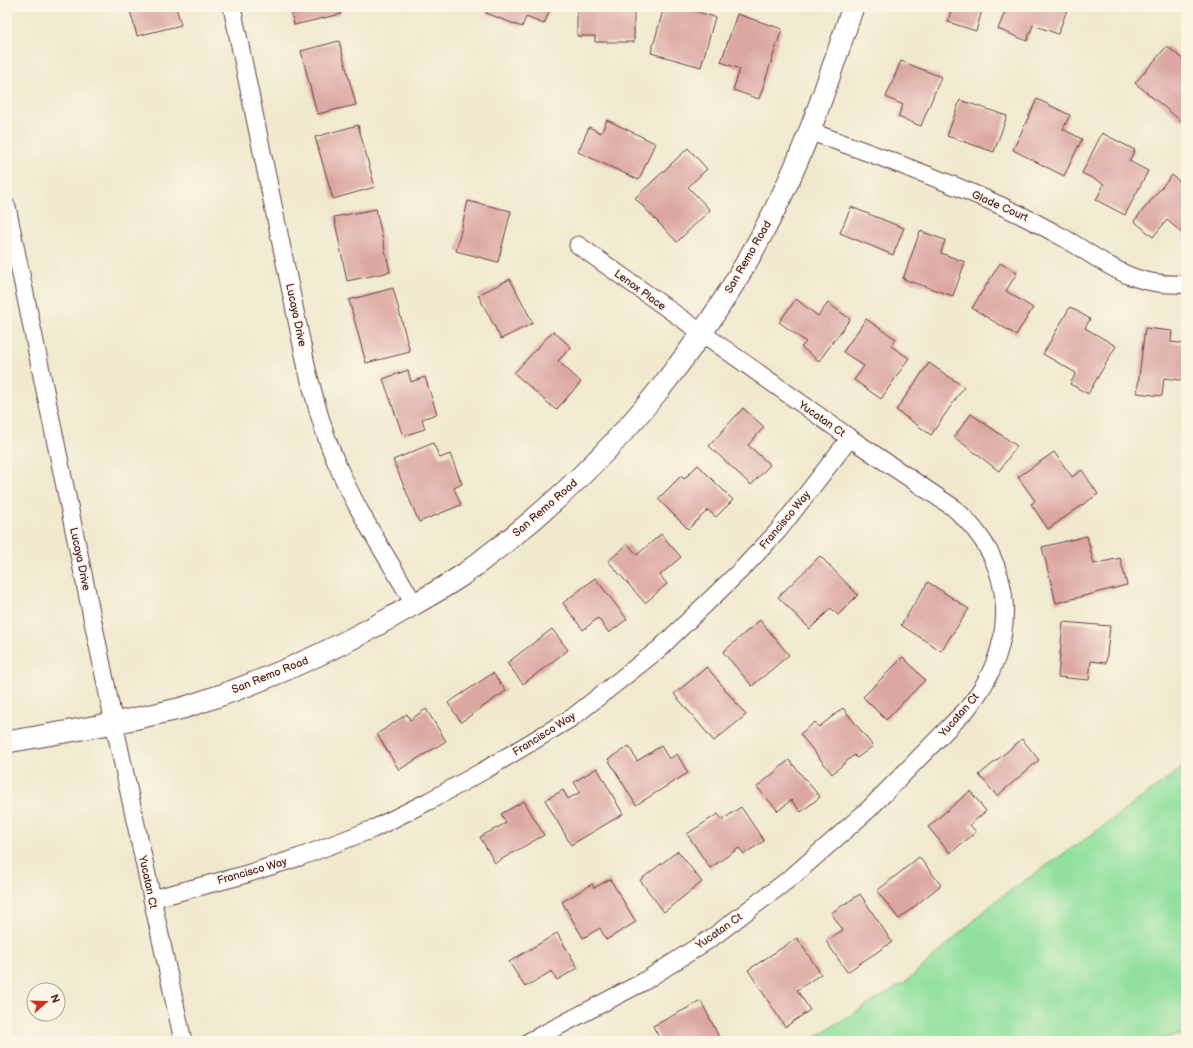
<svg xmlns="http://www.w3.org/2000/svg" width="1193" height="1048" font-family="'Balsamiq Sans',sans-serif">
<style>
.green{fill:#91e09e;stroke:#6e8064}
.building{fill:#dca7a3}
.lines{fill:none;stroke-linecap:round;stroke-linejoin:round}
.minor-casing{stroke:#633d43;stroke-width:19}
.tertiary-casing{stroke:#633d43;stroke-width:23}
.minor{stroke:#fff;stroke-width:17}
.tertiary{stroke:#fff;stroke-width:21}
.labels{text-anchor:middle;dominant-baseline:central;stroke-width:3;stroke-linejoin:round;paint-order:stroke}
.street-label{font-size:11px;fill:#4a1f2b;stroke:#fcf5e5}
</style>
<rect width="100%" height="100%" fill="#fcf5e5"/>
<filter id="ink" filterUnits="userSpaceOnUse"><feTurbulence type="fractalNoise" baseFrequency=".025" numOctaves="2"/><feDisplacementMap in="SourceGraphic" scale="8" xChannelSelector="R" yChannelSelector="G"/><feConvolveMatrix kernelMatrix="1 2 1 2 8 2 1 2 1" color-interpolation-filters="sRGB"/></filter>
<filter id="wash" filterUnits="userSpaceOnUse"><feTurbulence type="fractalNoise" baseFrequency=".012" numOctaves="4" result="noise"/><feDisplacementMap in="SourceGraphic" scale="16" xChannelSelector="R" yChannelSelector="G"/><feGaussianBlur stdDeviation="0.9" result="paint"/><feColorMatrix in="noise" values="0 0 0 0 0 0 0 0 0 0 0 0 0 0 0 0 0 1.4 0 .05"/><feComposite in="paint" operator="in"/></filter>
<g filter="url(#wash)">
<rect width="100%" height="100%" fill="#f0e9ce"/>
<path class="green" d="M1186,757V1034L1147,1041H808L907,981L998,899L1091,835L1180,770Z"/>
<g id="blocks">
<g class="building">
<path d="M129,7H176L181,25L137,36Z"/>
<path d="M290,7H339L341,14L294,25Z"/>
<path d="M488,7H551L544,24L526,17L522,27L486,13Z"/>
<path d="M577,7L634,9V42H595V36H577Z"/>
<path d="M664,7H680L715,17L701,67L651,53Z"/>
<path d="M952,7H983L976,31L948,22Z"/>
<path d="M1007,7H1068L1058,34L1033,25L1027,41L998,29Z"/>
<path d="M737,14L782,29L759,99L733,90L740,69L721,62Z"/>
<path d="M339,41L356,105L317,114L301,51Z"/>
<path d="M1167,46L1186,62V115L1181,121L1135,83Z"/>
<path d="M901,61L941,77L921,126L898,117L903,105L886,97Z"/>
<path d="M1037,99L1070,115L1063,129L1082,139L1064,176L1013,150Z"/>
<path d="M960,100L1007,116L994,152L947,136Z"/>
<path d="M607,120L655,143L639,180L578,152L589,127L601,133Z"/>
<path d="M358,125L375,187L333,199L315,137Z"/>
<path d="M1102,133L1135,150L1129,161L1148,171L1125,215L1096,200L1104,184L1082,173Z"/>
<path d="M688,148L707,169L688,187L710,210L677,242L635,198Z"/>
<path d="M1172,175L1186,187V236L1167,220L1153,237L1134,221Z"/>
<path d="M468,201L511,211L498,262L456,251Z"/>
<path d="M851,207L904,228L893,255L840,233Z"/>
<path d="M376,209L390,272L347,281L334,217Z"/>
<path d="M920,231L945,240L941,253L965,262L953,296L903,279Z"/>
<path d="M1000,263L1017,273L1006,291L1033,308L1016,335L972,308Z"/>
<path d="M510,279L533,323L501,339L478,295Z"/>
<path d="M393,288L410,352L366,363L349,300Z"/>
<path d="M796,299L818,316L828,303L850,319L819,361L801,347L806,342L779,322Z"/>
<path d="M1070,307L1090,319L1085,328L1116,346L1088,394L1070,384L1076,373L1043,354Z"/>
<path d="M866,319L896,339L891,346L909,358L881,399L854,380L864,366L843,352Z"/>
<path d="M1145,328L1172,331L1171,342L1186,344V381L1164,378L1162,396L1137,393Z"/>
<path d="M553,331L571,347L558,361L581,382L556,410L514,373Z"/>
<path d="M929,363L964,387L931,435L896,410Z"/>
<path d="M408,370L411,382L425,377L437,414L422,419L425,429L403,436L383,379Z"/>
<path d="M743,408L764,427L748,445L770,465L751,485L709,446Z"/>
<path d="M971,414L1017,446L999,471L954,437Z"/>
<path d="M433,443L440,458L450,454L462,484L454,488L461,505L419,522L393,460Z"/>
<path d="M1054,452L1072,477L1082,470L1098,494L1048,529L1031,504L1035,501L1018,477Z"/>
<path d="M698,465L733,500L716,517L708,510L688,529L658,499L681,476L684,479Z"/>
<path d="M661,534L681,557L660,575L667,584L645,603L608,561L628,544L637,555Z"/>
<path d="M1087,536L1094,564L1120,558L1127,585L1056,603L1042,547Z"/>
<path d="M820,556L858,595L838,615L831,608L810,629L778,597Z"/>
<path d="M595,578L627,619L609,633L598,618L583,630L563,603Z"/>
<path d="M928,582L969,609L941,651L901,625Z"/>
<path d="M760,620L789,655L752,686L723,652Z"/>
<path d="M1063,622L1110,626L1106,663L1091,661L1089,680L1058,677Z"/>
<path d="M552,629L568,650L523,684L507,663Z"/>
<path d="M903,657L925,680L886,720L863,697Z"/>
<path d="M707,667L746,715L714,741L674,694Z"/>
<path d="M493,673L506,691L461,722L448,703Z"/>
<path d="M843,708L873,746L857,758L854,755L832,774L800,734L815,722L819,727Z"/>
<path d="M426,709L446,741L399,770L377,734L407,714L410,720Z"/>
<path d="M1022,739L1039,760L997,796L979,775Z"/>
<path d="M629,746L637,761L661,746L669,759L677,754L688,773L636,805L608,759Z"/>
<path d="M789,760L820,797L801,812L791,800L778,811L757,787Z"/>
<path d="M597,768L623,814L571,845L545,800L563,790L568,799L580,792L574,782Z"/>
<path d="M970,791L986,811L970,825L976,832L950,853L928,827Z"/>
<path d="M524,801L544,835L495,863L480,837L506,823L501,814Z"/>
<path d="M741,807L764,841L744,854L739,848L710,868L687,834L718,814L722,820Z"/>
<path d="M678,851L702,882L664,912L640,880Z"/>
<path d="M919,857L941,885L899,919L877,891Z"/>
<path d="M610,879L636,922L606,940L600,928L583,938L562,902L592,884L594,888Z"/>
<path d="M860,894L892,942L847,972L826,941L843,930L831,913Z"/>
<path d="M557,933L578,968L557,980L552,971L525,987L509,962Z"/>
<path d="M797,938L821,974L797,990L810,1010L785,1027L748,970Z"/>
<path d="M701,1001L721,1041H661L653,1026Z"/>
</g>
</g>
</g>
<g filter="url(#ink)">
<use href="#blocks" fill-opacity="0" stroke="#633d43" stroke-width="1"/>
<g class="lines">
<defs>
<g id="minor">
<path d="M232,7L307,369C315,400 323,432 336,462C357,512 388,558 414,604"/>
<path d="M809,131C869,153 930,174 988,200C1014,211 1039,224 1064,238C1109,264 1130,287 1186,284"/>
<path d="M7,207L114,723L183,1041"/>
<path d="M152,899L240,876L300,857L373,829L429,801L485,770L573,717L659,649L744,567L778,531L850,438"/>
<path d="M530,1041L643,982L713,937L793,876L868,810L967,709C1020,644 1018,564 954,508L850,438L578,245"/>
</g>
<path id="tertiary" d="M7,742C52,734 98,727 142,717C158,713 174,711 189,706C262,683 326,654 392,617C416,603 441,590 464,574C477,565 489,554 502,545C620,453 716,332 781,197C811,136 831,71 853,7"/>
</defs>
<use href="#minor" class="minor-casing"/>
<use href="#tertiary" class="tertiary-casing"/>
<use href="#minor" class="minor"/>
<use href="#tertiary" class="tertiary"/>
</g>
</g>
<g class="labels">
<g class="street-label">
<text transform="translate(1000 206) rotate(24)">Glade Court</text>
<text transform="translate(748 257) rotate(-60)">San Remo Road</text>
<text transform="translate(640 290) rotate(36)">Lenox Place</text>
<text transform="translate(296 315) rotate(78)">Lucaya Drive</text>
<text transform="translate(822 419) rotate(35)">Yucatan Ct</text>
<text transform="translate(545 508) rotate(-41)">San Remo Road</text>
<text transform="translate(785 520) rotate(-50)">Francisco Way</text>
<text transform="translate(80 559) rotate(78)">Lucaya Drive</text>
<text transform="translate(270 675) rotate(-22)">San Remo Road</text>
<text transform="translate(959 715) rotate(-49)">Yucatan Ct</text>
<text transform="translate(544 734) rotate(-32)">Francisco Way</text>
<text transform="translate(252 871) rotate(-16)">Francisco Way</text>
<text transform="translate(148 882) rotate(78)">Yucatan Ct</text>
<text transform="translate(719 931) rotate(-35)">Yucatan Ct</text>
</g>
</g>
<rect width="1193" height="1048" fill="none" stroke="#fcf5e5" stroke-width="24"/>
<g transform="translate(46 1002) rotate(70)"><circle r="19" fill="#fcf5e5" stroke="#b59f9b"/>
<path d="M0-3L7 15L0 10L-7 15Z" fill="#c8321e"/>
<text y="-6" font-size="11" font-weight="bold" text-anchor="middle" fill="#4a1f2b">N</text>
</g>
</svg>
